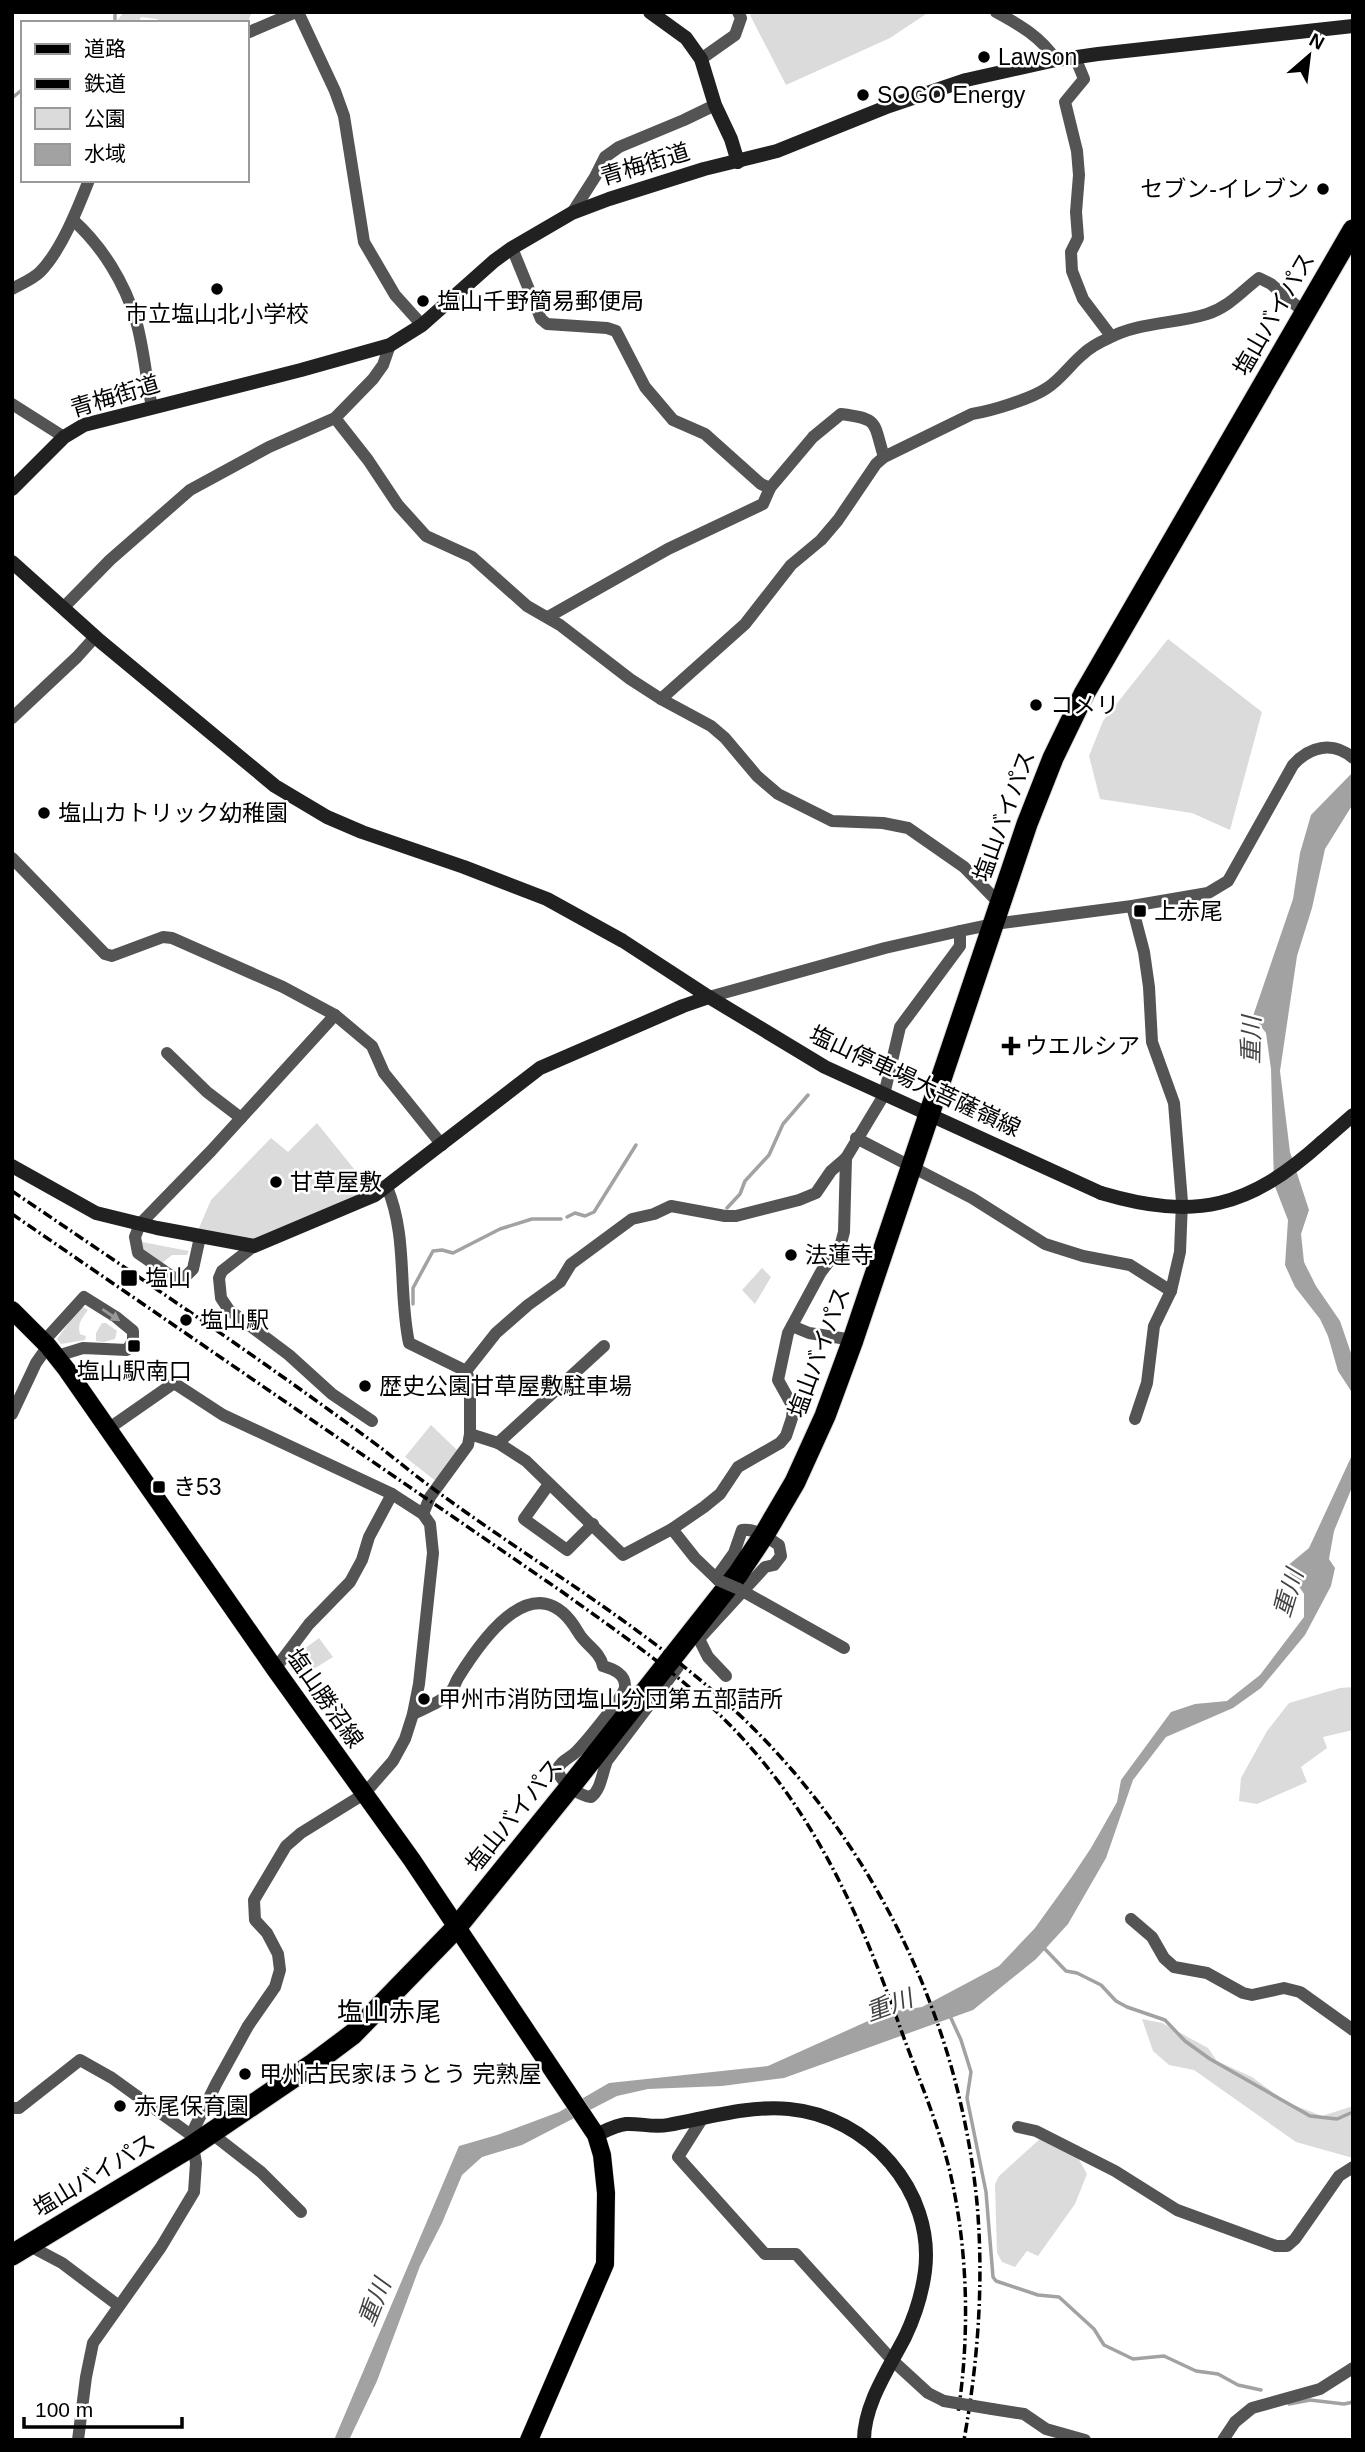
<svg xmlns="http://www.w3.org/2000/svg" width="1365" height="2452" font-family="Helvetica,'Noto Sans JP',sans-serif">
<style>
.green{fill:#dbdbdb}
.water{fill:#a2a2a2}
.lines{fill:none;stroke-linecap:round;stroke-linejoin:round}
.stream{stroke:#a2a2a2;stroke-width:3.5}
.primary-casing{stroke:#dbdbdb;stroke-width:19}
.highway-casing{stroke:#dbdbdb;stroke-width:23}
.street{stroke:#545454;stroke-width:12}
.secondary{stroke:#212121;stroke-width:14}
.primary{stroke:#000;stroke-width:18}
.highway{stroke:#000;stroke-width:21}
.rail{stroke:#000;stroke-width:3.5;stroke-dasharray:10 3.5 2 3.5;stroke-linecap:butt}
.street-bridge{stroke:#545454;stroke-width:12}
.secondary-bridge{stroke:#212121;stroke-width:14}
.oneway{fill:#989898}
.poi-dot{fill:#000;stroke:#fff;stroke-width:2.5}
.labels{text-anchor:middle;dominant-baseline:central;stroke-width:5;stroke-linejoin:round;paint-order:stroke}
.poi-label{font-size:23px;fill:#000;stroke:#fff;text-anchor:start}
.street-label{font-size:23px;fill:#000;stroke:#fff}
.water-label{font-size:24px;font-style:italic;fill:#434343;stroke:#fff}
.quarter-label{font-size:26px;fill:#000;stroke:#fff}
</style>
<rect width="100%" height="100%" fill="#fff"/>
<g class="green">
<path d="M124,12H252L247,24V23H162L157,19L141,17L138,23H115Z"/>
<path d="M754,12H929L890,38L786,85L750,15Z"/>
<path d="M1168,639L1262,712L1230,830L1192,813L1100,799L1089,756L1103,721Z"/>
<path d="M317,1123L375,1195L264,1242L196,1235L211,1200L271,1138L288,1152Z"/>
<path d="M142,1242L189,1251L187,1255H172L162,1263L141,1249Z"/>
<path d="M762,1268L771,1277L755,1304L742,1290Z"/>
<path d="M81,1306L88,1310C82,1318 77,1324 80,1334L86,1336L85,1340L61,1344L57,1339Z"/>
<path d="M102,1323H106L117,1331L115,1339L104,1342L96,1341V1333Z"/>
<path d="M431,1425L458,1451L437,1482L405,1457Z"/>
<path d="M319,1638L333,1657L312,1670L300,1652Z"/>
<path d="M1353,1687V1730L1323,1737L1327,1748L1301,1767L1307,1782L1257,1804L1239,1801L1241,1778L1267,1731L1289,1703L1340,1688Z"/>
<path d="M1142,2019L1162,2023L1208,2048L1217,2061L1252,2077L1286,2102L1322,2116L1353,2106V2158L1296,2142L1194,2070L1169,2065L1153,2051Z"/>
<path d="M1041,2138L1077,2156L1087,2174L1075,2204L1038,2256L1027,2251L1015,2267L1002,2262L997,2253L995,2184L999,2176Z"/>
</g>
<g class="water">
<path d="M1353,772V804L1325,849L1312,908L1297,956L1280,1071L1290,1152L1309,1210L1301,1234L1304,1262L1316,1286L1340,1321L1353,1359V1394L1338,1371L1328,1336L1320,1319L1295,1287L1285,1265L1288,1220L1274,1184L1271,1069L1266,1033L1253,1016L1293,899L1300,853L1311,815Z"/>
<path d="M1353,1453V1485L1334,1531L1329,1559L1335,1568L1331,1586L1305,1635L1261,1688L1233,1708L1166,1737L1133,1780L1106,1858L1068,1924L1036,1959L973,2010L784,2078L722,2086L648,2089L617,2096L522,2145L482,2157L462,2175L442,2223L420,2266L377,2381L349,2440H334L459,2146L497,2135L559,2112L609,2083L768,2066L888,2012L922,2007L999,1966L1035,1928L1071,1878L1091,1848L1117,1802L1121,1780L1171,1712L1195,1704L1227,1701L1260,1675L1304,1617V1594L1286,1567L1309,1548Z"/>
</g>
<g class="lines">
<g class="stream">
<path d="M115,23V12"/>
<path d="M12,98L23,89"/>
<path d="M727,1208L740,1194L745,1181L769,1155L783,1124L808,1095"/>
<path d="M567,1217L575,1213L585,1216L594,1212L636,1145"/>
<path d="M413,1304V1288L433,1251L442,1250L453,1253L500,1229L532,1219H561"/>
<path d="M1043,1947L1066,1971L1077,1973L1101,1985L1116,2001L1127,2007L1165,2020L1185,2041L1210,2059L1310,2116L1337,2119L1353,2112"/>
<path d="M950,2016L961,2040L971,2072L967,2098L986,2192L993,2277L996,2281L1038,2295L1059,2297L1094,2329L1104,2345L1133,2359L1164,2356L1196,2371L1218,2374L1238,2385L1261,2390"/>
<path d="M1289,2404L1310,2400L1344,2404L1353,2402"/>
</g>
<defs>
<path id="primary" d="M12,1310L48,1346L67,1370L275,1669L412,1860L596,2135L602,2155L606,2193L605,2264L529,2440"/>
<path id="highway" d="M12,2255L192,2146L313,2064L353,2034L456,1928L570,1787L738,1574L764,1535L795,1482L825,1416L853,1340L1027,824L1053,758L1084,694L1353,230"/>
</defs>
<use href="#primary" class="primary-casing"/>
<use href="#highway" class="highway-casing"/>
<g class="street">
<path d="M298,12L335,91L344,116L364,242L395,295L422,325"/>
<path d="M996,12C1020,25 1041,37 1056,60"/>
<path d="M247,33L296,12"/>
<path d="M1075,57L1084,79L1065,102L1077,151L1079,175L1076,212L1078,238L1071,252L1072,271L1083,299L1111,336"/>
<path d="M701,59L735,35L741,18L738,12"/>
<path d="M572,213L595,177L605,157L619,147L684,120L715,105"/>
<path d="M73,220C102,246 125,283 136,321C144,348 146,379 152,407"/>
<path d="M512,248L541,319L547,324L607,328L616,331L645,387L673,420L705,434L761,484L770,488"/>
<path d="M12,289C21,284 33,279 40,272C61,251 78,208 89,180"/>
<path d="M12,404L64,437"/>
<path d="M335,418L368,460L398,505L426,536L472,557L527,606L560,625L630,679L661,699L711,726L725,738L757,776L778,794L832,821L883,823L908,828L964,867L1000,904"/>
<path d="M63,608L110,560L190,490L269,447L335,418L373,379L383,365L390,345"/>
<path d="M548,617L668,549L763,504L770,488L813,437L841,414C880,419 873,422 884,457"/>
<path d="M661,699L745,624L791,565L821,540L838,520L876,464L884,457L972,414C991,411 1031,399 1047,388C1061,379 1070,365 1082,355C1089,348 1100,342 1109,338C1139,322 1175,324 1207,314C1229,307 1242,291 1259,278L1271,284L1305,313"/>
<path d="M12,718L77,657L95,637"/>
<path d="M12,858L105,954L112,956L163,937L172,938L283,987L335,1015L372,1046L384,1073L442,1145"/>
<path d="M1132,906L1144,952L1149,987L1152,1042L1174,1103L1182,1202L1180,1252L1171,1291L1154,1326L1147,1383L1135,1419"/>
<path d="M709,997L885,948L960,931L994,924L1132,906L1208,893L1228,881L1293,765C1310,746 1333,741 1353,758"/>
<path d="M167,1053L207,1092L241,1118"/>
<path d="M856,1138L972,1198L1045,1244L1083,1256L1130,1265L1171,1291"/>
<path d="M387,1187C408,1237 398,1291 409,1343L466,1371L470,1381V1434L468,1445L430,1497L423,1514"/>
<path d="M200,1237L193,1269L180,1282L138,1253L135,1237L140,1224L211,1151L335,1015"/>
<path d="M254,1246L222,1271L219,1278L221,1298L229,1310L289,1355L332,1394L372,1421"/>
<path d="M792,1326L809,1333L853,1340"/>
<path d="M44,1341L84,1297L116,1317L133,1331V1341L127,1350L83,1348L57,1356"/>
<path d="M466,1371L496,1333L528,1305L560,1282L571,1264L632,1219L654,1214L671,1206L725,1216H736L799,1200L816,1193L831,1171L846,1158"/>
<path d="M12,1414L36,1363L48,1346"/>
<path d="M470,1434L498,1443L526,1461L623,1555L672,1529L704,1507L720,1494L738,1467L780,1443L786,1436L792,1418L793,1407L778,1380L788,1333L821,1272L840,1247L844,1232L846,1158L884,1095L900,1027L960,946V931"/>
<path d="M498,1443L604,1346"/>
<path d="M549,1484L524,1519L567,1550L593,1524"/>
<path d="M672,1529L695,1558L718,1580"/>
<path d="M716,1578L734,1553L742,1530C756,1528 768,1538 779,1545L781,1556L774,1565L765,1567L699,1639L708,1657L726,1676"/>
<path d="M739,1589L844,1648"/>
<path d="M275,1669L309,1624L350,1582L362,1560L369,1537L392,1494"/>
<path d="M413,1714C425,1708 442,1702 450,1692C454,1689 455,1683 458,1678C484,1636 537,1562 578,1632C585,1645 600,1651 603,1666C613,1669 626,1674 625,1687C624,1696 585,1743 576,1752C569,1759 561,1760 557,1770C562,1783 577,1795 591,1797C601,1790 602,1773 607,1761L678,1667"/>
<path d="M1131,1919L1152,1937L1164,1958L1174,1967L1207,1973L1243,1993L1252,1995L1284,1988L1300,1992L1353,2030"/>
<path d="M12,2108H19L80,2060L112,2078L191,2135"/>
<path d="M702,2119L678,2157L765,2254H796L892,2360L928,2393L944,2401"/>
<path d="M1018,2127L1036,2131L1115,2171L1177,2210L1276,2246H1287L1295,2239L1339,2176L1353,2167"/>
<path d="M211,2133L261,2172L301,2212"/>
<path d="M28,2245L62,2263L119,2306"/>
<path d="M992,2409L1024,2414L1046,2429L1085,2440"/>
<path d="M78,2440L86,2377L93,2343L161,2247L194,2192L196,2163L191,2135L216,2084L248,2026L275,1987L280,1970L278,1954L267,1933L255,1920L254,1900L286,1846L301,1833L364,1794L393,1761L405,1739L413,1714L419,1684L433,1553L430,1524L423,1514L392,1494L223,1415L174,1383L108,1429"/>
<path d="M1223,2440L1235,2422L1252,2408L1320,2389L1353,2368"/>
</g>
<g class="secondary">
<path d="M650,12L686,38L701,59L715,105L731,139L738,162"/>
<path d="M12,489L64,437L84,425L301,370L390,345L422,325L494,261L512,248L572,213L609,199L704,169L777,151L889,106L966,80L1056,60L1098,54L1353,26"/>
<path d="M12,562L100,641L275,786L327,817L362,832L464,867L547,899L623,941L709,997L825,1067L1101,1193"/>
<path d="M1322,1142L1353,1115"/>
<path d="M12,1166L96,1213L157,1228L254,1246L375,1195L540,1068L683,1006L709,997"/>
<path d="M596,2135C605,2131 616,2125 626,2124C640,2123 653,2128 668,2125C707,2118 749,2105 789,2109C868,2116 935,2191 925,2271C922,2294 915,2316 905,2337C889,2368 864,2404 864,2440"/>
</g>
<use href="#primary" class="primary"/>
<use href="#highway" class="highway"/>
<g class="rail">
<path d="M12,1191C136,1275 261,1359 381,1448C399,1462 417,1477 435,1490C541,1568 660,1635 754,1729C880,1855 960,2026 977,2203C984,2282 978,2362 964,2440"/>
<path d="M12,1214L561,1591C626,1638 692,1682 745,1741C821,1825 862,1922 900,2027C917,2075 938,2122 950,2172C968,2249 970,2335 958,2413"/>
</g>
<g class="street-bridge">
<path d="M718,1580L739,1589"/>
<path d="M944,2401L992,2409"/>
</g>
<path class="secondary-bridge" d="M1101,1193C1196,1221 1249,1208 1322,1142"/>
</g>
<defs><path id="oneway-solid" d="M-6-.8H1V-3.2L6.5 0L1 3.2V.8H-6Z" transform="scale(1.75)"/></defs>
<use class="oneway" href="#oneway-solid" transform="translate(111 1315) rotate(34)"/>
<g class="poi-dot">
<circle cx="984" cy="57" r="7"/>
<circle cx="863" cy="95" r="7"/>
<circle cx="1323" cy="189" r="7"/>
<circle cx="217" cy="289" r="7"/>
<circle cx="423" cy="301" r="7"/>
<circle cx="1036" cy="705" r="7"/>
<circle cx="44" cy="813" r="7"/>
<rect x="1133" y="904" width="14" height="14" rx="3.5"/>
<path d="M1007.5 1035.5h7v7h7v7h-7v7h-7v-7h-7v-7h7z"/>
<circle cx="276" cy="1182" r="7"/>
<circle cx="791" cy="1255" r="7"/>
<rect x="120" y="1269" width="18" height="18" rx="3.5"/>
<circle cx="186" cy="1320" r="7"/>
<rect x="127" y="1339" width="14" height="14" rx="3.5"/>
<circle cx="365" cy="1386" r="7"/>
<rect x="152" y="1480" width="14" height="14" rx="3.5"/>
<circle cx="424" cy="1699" r="7"/>
<circle cx="245" cy="2074" r="7"/>
<circle cx="120" cy="2106" r="7"/>
</g>
<g class="labels">
<g class="poi-label">
<text x="998" y="57">Lawson</text>
<text x="877" y="95">SOGO Energy</text>
<text x="1309" y="189" text-anchor="end">セブン-イレブン</text>
<text x="437" y="301">塩山千野簡易郵便局</text>
<text x="217" y="314" text-anchor="middle">市立塩山北小学校</text>
<text x="1050" y="705">コメリ</text>
<text x="58" y="813">塩山カトリック幼稚園</text>
<text x="1154" y="911">上赤尾</text>
<text x="1025" y="1046">ウエルシア</text>
<text x="290" y="1182">甘草屋敷</text>
<text x="805" y="1255">法蓮寺</text>
<text x="145" y="1278">塩山</text>
<text x="200" y="1320">塩山駅</text>
<text x="134" y="1371" text-anchor="middle">塩山駅南口</text>
<text x="379" y="1386">歴史公園甘草屋敷駐車場</text>
<text x="173" y="1487">き53</text>
<text x="438" y="1699">甲州市消防団塩山分団第五部詰所</text>
<text x="259" y="2074">甲州古民家ほうとう 完熟屋</text>
<text x="134" y="2106">赤尾保育園</text>
</g>
<g class="street-label">
<text transform="translate(645 164) rotate(-17)">青梅街道</text>
<text transform="translate(1274 314) rotate(-60)">塩山バイパス</text>
<text transform="translate(115 396) rotate(-17)">青梅街道</text>
<text transform="translate(1004 816) rotate(-70)">塩山バイパス</text>
<text transform="translate(915 1081) rotate(25)">塩山停車場大菩薩嶺線</text>
<text transform="translate(819 1352) rotate(-70)">塩山バイパス</text>
<text transform="translate(325 1698) rotate(55)">塩山勝沼線</text>
<text transform="translate(514 1815) rotate(-51)">塩山バイパス</text>
<text transform="translate(94 2175) rotate(-31)">塩山バイパス</text>
</g>
<g class="water-label">
<text transform="translate(1251 1040) rotate(-89)">重川</text>
<text transform="translate(1288 1593) rotate(-73)">重川</text>
<text transform="translate(889 2005) rotate(-20)">重川</text>
<text transform="translate(374 2302) rotate(-68)">重川</text>
</g>
<g class="quarter-label">
<text x="389" y="2012">塩山赤尾</text>
</g>
</g>
<rect width="1365" height="2452" fill="none" stroke="#000000" stroke-width="28"/>
<rect x="21" y="21" width="228" height="161" fill="#ffffff" stroke="#999999" stroke-width="2"/>
<rect x="35" y="44" width="35" height="10" fill="#000000" stroke="#999999" stroke-width="2"/>
<text x="84" y="56" font-size="21" fill="#000000">道路</text>
<rect x="35" y="79" width="35" height="10" fill="#000000" stroke="#999999" stroke-width="2"/>
<text x="84" y="91" font-size="21" fill="#000000">鉄道</text>
<rect x="35" y="108" width="35" height="21" fill="#dbdbdb" stroke="#999999" stroke-width="2"/>
<text x="84" y="126" font-size="21" fill="#000000">公園</text>
<rect x="35" y="144" width="35" height="21" fill="#a2a2a2" stroke="#999999" stroke-width="2"/>
<text x="84" y="161" font-size="21" fill="#000000">水域</text>
<g transform="translate(1309 56) rotate(28)" stroke="#ffffff" stroke-width="5" paint-order="stroke">
<path d="M0-5L12 26L0 18L-12 26Z" fill="#000000"/>
<text y="-10" font-size="19" font-weight="bold" text-anchor="middle" fill="#000000">N</text>
</g>
<path d="M24 2417v10h158v-10" fill="none" stroke="#000000" stroke-width="3.5"/>
<text x="35" y="2417" font-size="21" fill="#000000" stroke="#ffffff" stroke-width="5" paint-order="stroke">100 m</text>
</svg>
